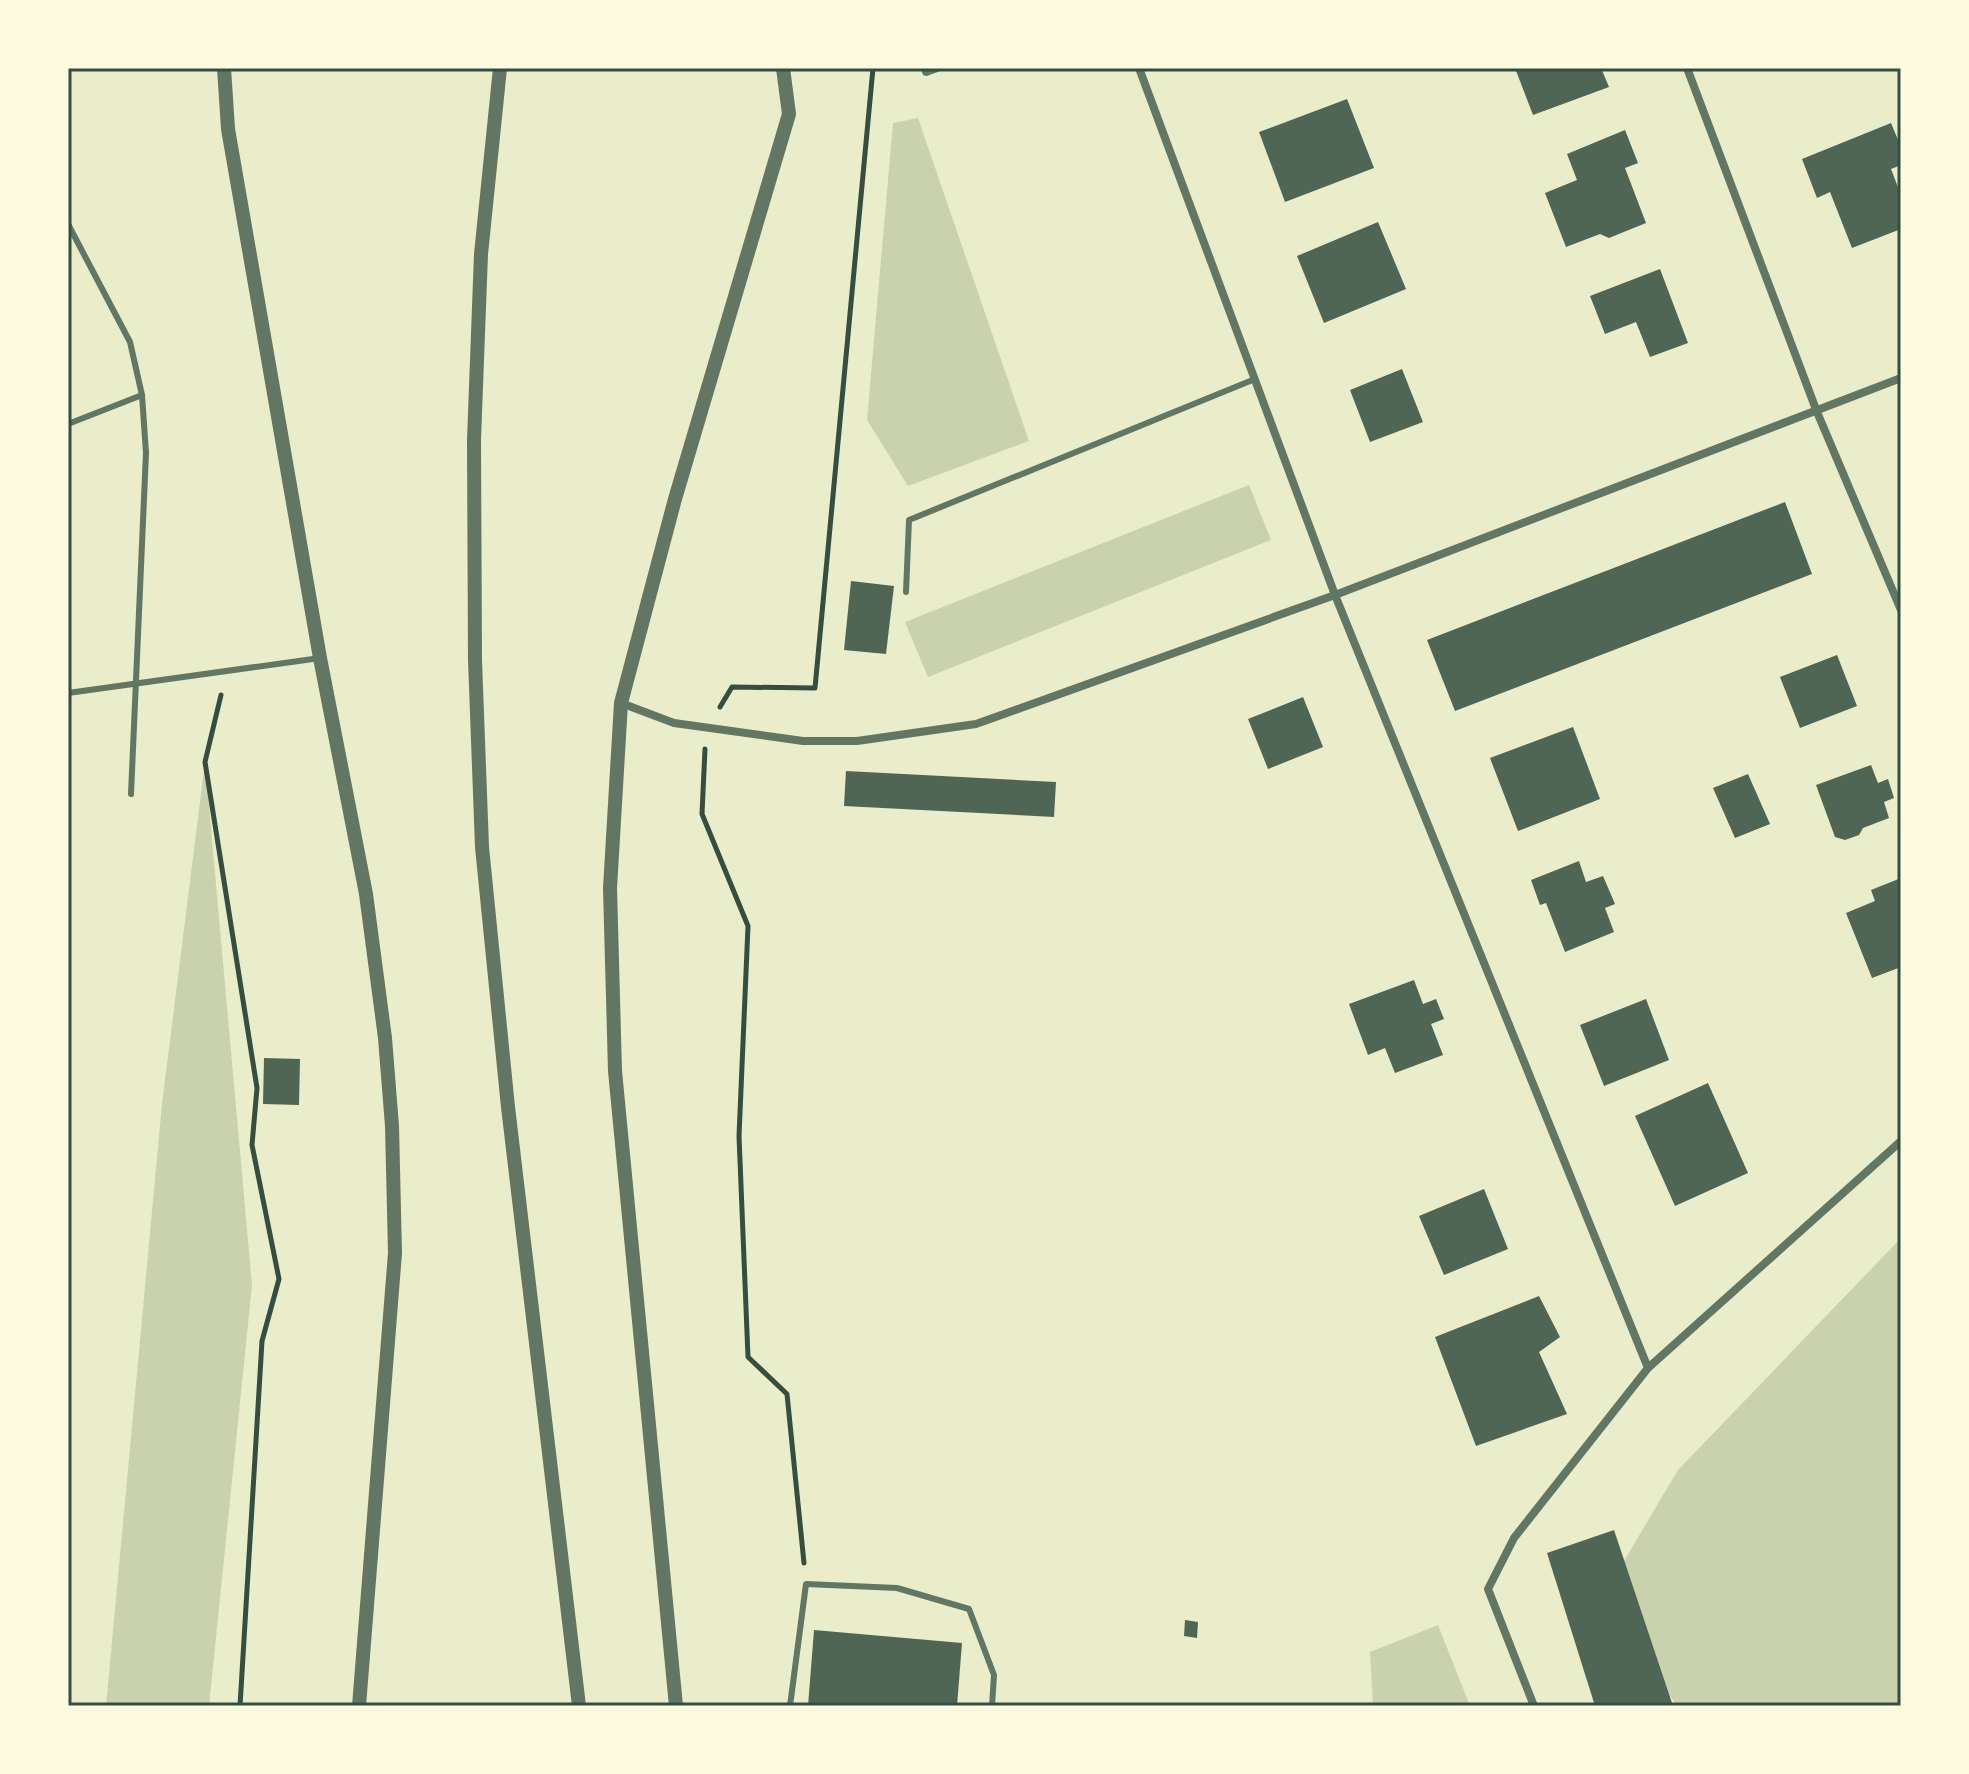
<svg xmlns="http://www.w3.org/2000/svg" width="1969" height="1774" font-family="Merriweather,serif">
<style>
.green{fill:#cad2ad}
.building{fill:#4f6655}
.lines{fill:none;stroke-linecap:round;stroke-linejoin:round}
.path{stroke:#344e41;stroke-width:5}
.service{stroke:#617663;stroke-width:6}
.minor{stroke:#617663;stroke-width:8}
.tertiary{stroke:#617663;stroke-width:14}
.neatline{fill:none;stroke:#344e41;stroke-width:3}
</style>
<rect width="100%" height="100%" fill="#e9edc9"/>
<g class="green">
<path d="M918,118L1029,441L908,486L867,420L893,123Z"/>
<path d="M1249,485L1271,540L928,677L905,622Z"/>
<path d="M205,762L252,1285L209,1706H106L162,1104Z"/>
<path d="M1901,1238V1706H1678L1644,1663L1618,1571L1678,1470Z"/>
<path d="M1438,1625L1470,1706H1373L1370,1652Z"/>
</g>
<g class="building">
<path d="M1515,68H1601L1609,87L1533,115Z"/>
<path d="M1347,99L1374,168L1285,202L1259,132Z"/>
<path d="M1891,123L1901,147V165L1891,169L1901,195V229L1852,248L1830,192L1817,198L1802,159Z"/>
<path d="M1625,130L1638,163L1625,168L1646,223L1609,238L1600,234L1566,247L1545,193L1577,180L1567,154Z"/>
<path d="M1378,222L1406,289L1324,323L1297,256Z"/>
<path d="M1660,269L1688,343L1650,357L1636,322L1605,334L1590,296Z"/>
<path d="M1402,369L1423,422L1370,442L1350,390Z"/>
<path d="M1785,502L1812,574L1455,711L1427,640Z"/>
<path d="M851,581L894,586L886,654L844,650Z"/>
<path d="M1837,655L1857,706L1800,728L1780,677Z"/>
<path d="M1303,697L1323,747L1268,769L1248,719Z"/>
<path d="M1573,727L1600,799L1518,831L1490,758Z"/>
<path d="M1871,765L1878,783L1888,779L1894,798L1884,802L1889,818L1863,828L1859,835L1845,840L1835,837L1816,785Z"/>
<path d="M846,771L1056,782L1054,817L844,806Z"/>
<path d="M1748,774L1770,824L1735,838L1713,788Z"/>
<path d="M1579,861L1586,882L1603,876L1615,904L1605,908L1614,932L1565,952L1546,903L1540,905L1531,880Z"/>
<path d="M1901,878V967L1872,978L1846,913L1875,901L1871,890Z"/>
<path d="M1414,980L1423,1004L1436,999L1444,1019L1431,1024L1443,1055L1395,1073L1385,1048L1368,1055L1349,1004Z"/>
<path d="M1646,999L1669,1060L1604,1086L1580,1025Z"/>
<path d="M264,1058L300,1059L299,1105L263,1104Z"/>
<path d="M1708,1083L1748,1173L1675,1206L1635,1116Z"/>
<path d="M1484,1189L1508,1249L1444,1275L1419,1216Z"/>
<path d="M1539,1296L1560,1337L1539,1352L1567,1414L1476,1446L1435,1337Z"/>
<path d="M1614,1530L1673,1706H1595L1547,1553Z"/>
<path d="M1185,1620L1198,1622L1197,1638L1184,1636Z"/>
<path d="M814,1630L962,1643L957,1706H808Z"/>
</g>
<g class="lines">
<g class="path">
<path d="M221,695L205,762L257,1088L252,1145L279,1279L262,1341L240,1706"/>
<path d="M720,707L732,687L815,688L873,68"/>
<path d="M705,749L702,814L748,926L739,1136L748,1357L787,1394L804,1563"/>
</g>
<g class="service">
<path d="M68,224L130,342L142,395L146,453L131,794"/>
<path d="M68,424L142,395"/>
<path d="M906,592L909,520L1255,379"/>
<path d="M68,693L320,658"/>
<path d="M790,1706L806,1584L897,1588L969,1609L994,1675L992,1706"/>
</g>
<g class="minor">
<path d="M1139,68L1335,595L1648,1368"/>
<path d="M1687,68L1817,412L1901,610"/>
<path d="M926,72L937,68"/>
<path d="M621,703L674,723L803,741H857L976,724L1335,595L1901,378"/>
<path d="M1534,1706L1488,1589L1514,1538L1648,1368L1901,1141"/>
</g>
<g class="tertiary">
<path d="M224,68L228,129L320,658L366,894L385,1038L392,1126L395,1253L359,1706"/>
<path d="M500,68L481,254L474,440L475,660L482,847L508,1107L579,1706"/>
<path d="M676,1706L615,1071L610,888L621,703L675,499L789,114L783,68"/>
</g>
</g>
<rect width="1969" height="1774" fill="none" stroke="#fefae0" stroke-width="140"/>
<rect x="70" y="70" width="1829" height="1634" class="neatline"/>
</svg>
